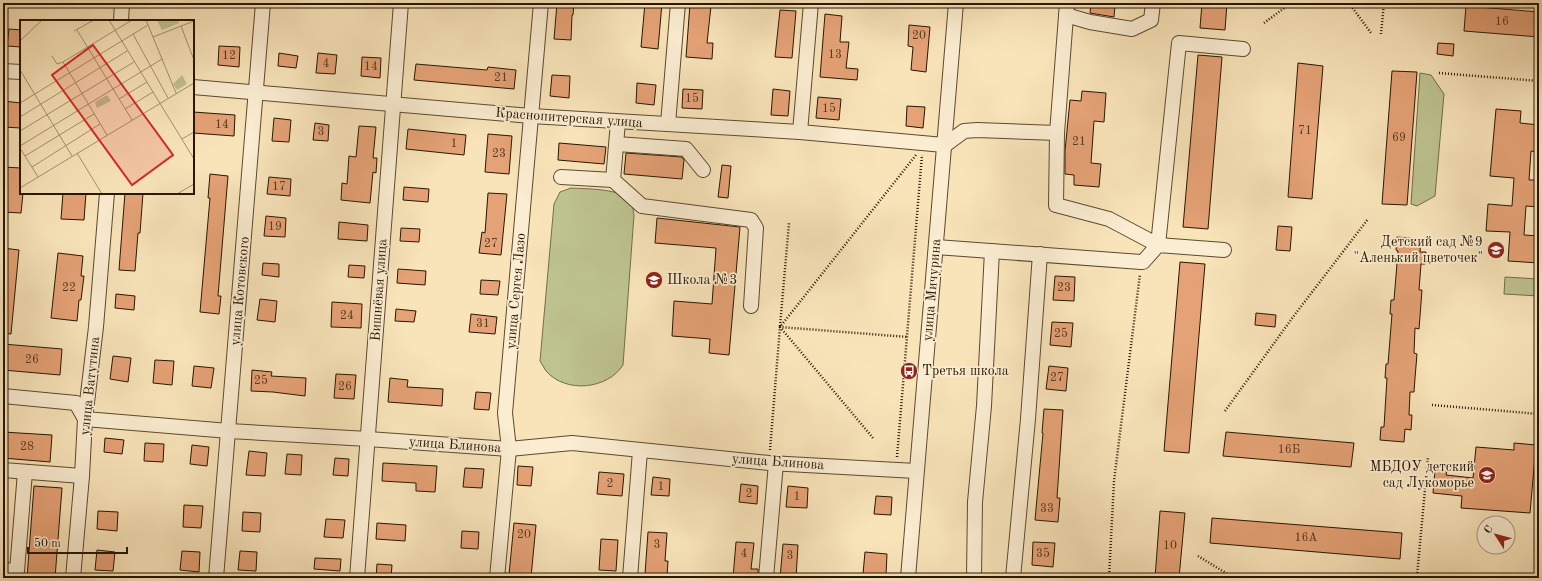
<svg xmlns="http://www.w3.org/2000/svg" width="1542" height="581" font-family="'Old Standard TT',serif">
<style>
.green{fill:#bec490;stroke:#736d48}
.building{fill:#e5a276;stroke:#281600}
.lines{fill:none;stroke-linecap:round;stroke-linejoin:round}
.minor-casing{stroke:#5c4a2e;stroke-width:16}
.path{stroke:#281600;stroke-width:2.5;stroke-dasharray:1 2;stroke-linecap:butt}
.minor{stroke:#fbedd2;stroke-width:14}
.labels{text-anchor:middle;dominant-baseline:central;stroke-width:3.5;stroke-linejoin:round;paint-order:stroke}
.number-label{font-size:12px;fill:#57391e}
.street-label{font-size:14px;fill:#281600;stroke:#fbedd2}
.poi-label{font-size:14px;fill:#281600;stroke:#fbedd2;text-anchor:end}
.inset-road{fill:none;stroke:#a59270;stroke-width:1}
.view{fill:#d62828;fill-opacity:0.15;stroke:#d62828;stroke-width:2}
.inset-edge{fill:none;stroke:#281600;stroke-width:2}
</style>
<rect width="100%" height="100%" fill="#f9e4ba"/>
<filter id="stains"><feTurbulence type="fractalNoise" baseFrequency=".005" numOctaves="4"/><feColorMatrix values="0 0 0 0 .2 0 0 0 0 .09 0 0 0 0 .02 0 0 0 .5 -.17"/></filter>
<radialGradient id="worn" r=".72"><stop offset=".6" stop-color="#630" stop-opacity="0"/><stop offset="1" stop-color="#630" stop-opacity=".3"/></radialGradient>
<g class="green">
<path d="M1420,73L1431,75L1444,94L1435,196L1417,206L1411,204Z"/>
<path d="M571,188C586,189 622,188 631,202C633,205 633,211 634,215L623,365C608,389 566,394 546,371C544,368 542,364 540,361L554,204L560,192Z"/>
<path d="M1505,277L1539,279V296L1504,294Z"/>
</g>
<g class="building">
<path d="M557,3H574L573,15H572L571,40L554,39Z"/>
<path d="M645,3H662L658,49L641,47Z"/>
<path d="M1091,3H1105V4L1115,5L1114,17L1090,13Z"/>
<path d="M1202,3H1227L1225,30L1200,28Z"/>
<path d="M690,4L711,6L707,43H713L712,59L686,57Z"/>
<path d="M1466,6L1539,12V37L1464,31Z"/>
<path d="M780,10L796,11L792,58L775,57Z"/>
<path d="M825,14L842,16L840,42H849L846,68L858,69L857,80L820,77Z"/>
<path d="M909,25L930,27L926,72L911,70L913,47L908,46Z"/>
<path d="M9,29L21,30V47L7,46Z"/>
<path d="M1438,43L1454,44L1453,56L1437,54Z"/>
<path d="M219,46L240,47L239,67L218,65Z"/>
<path d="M279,53L298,56L296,68L278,66Z"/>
<path d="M318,53L337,55L335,74L316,73Z"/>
<path d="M1198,55L1222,57L1208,229L1183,227Z"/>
<path d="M362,57L381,58L380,78L361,76Z"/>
<path d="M1298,63L1323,66L1312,199L1288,197Z"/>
<path d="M416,64L487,70L488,67L516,70L514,89L414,80Z"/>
<path d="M1392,71L1417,72L1407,205L1382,204Z"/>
<path d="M552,75L570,76L569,98L550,96Z"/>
<path d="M637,83L656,85L654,105L636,103Z"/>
<path d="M683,89L703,90L702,109L682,108Z"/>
<path d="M773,89L790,91L788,116L771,115Z"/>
<path d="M1082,91L1106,93L1104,122L1094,121L1091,163L1101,164L1099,187L1074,185V175L1065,174V151L1070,100L1081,101Z"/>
<path d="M818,97L841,99L839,120L816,118Z"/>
<path d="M3,101L21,103V128L3,127Z"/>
<path d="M907,106L925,107L923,128L906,126Z"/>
<path d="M1496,109L1521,111L1520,123L1539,125V152L1531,151L1529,180H1539V207L1526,206L1524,235L1539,236V263L1508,261L1510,232L1486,231L1488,204L1512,206L1514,178L1490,176Z"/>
<path d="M193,112L235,115L234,136L193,133Z"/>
<path d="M274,118L291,120L289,142L272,141Z"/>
<path d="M315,123L329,125L328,141L313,140Z"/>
<path d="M359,126L376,127L373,158H377L376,173L373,172L370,203L341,200L342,183L347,184L349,156L356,157Z"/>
<path d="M408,129L466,135L464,155L406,149Z"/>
<path d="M488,134L512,136L509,174L485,172Z"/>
<path d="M559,143L606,147L604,164L558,160Z"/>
<path d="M626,153L682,157L684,160L682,179L624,174Z"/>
<path d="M722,165L731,166L728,198L718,197Z"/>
<path d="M3,167L21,168V193H23L21,213L3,212Z"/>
<path d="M210,174L228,176L218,296H221L219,314L200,312L210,198H208Z"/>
<path d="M269,177L291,179L290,196L267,194Z"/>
<path d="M404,187L429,189L428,202L403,200Z"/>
<path d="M63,193H86L84,220L61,219Z"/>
<path d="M125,193H143L140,233H138L135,271L119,270Z"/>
<path d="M488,193L507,194L501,255L479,253L482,232L485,233Z"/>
<path d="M266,216L286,218L285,237L264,236Z"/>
<path d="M657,218L740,227L729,355L709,353L710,339L672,336L674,301L712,304L716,248L655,243Z"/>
<path d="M339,222L368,225L367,241L338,239Z"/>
<path d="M1278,226L1292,227L1290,251L1276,250Z"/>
<path d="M401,228L420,229L419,242L400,241Z"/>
<path d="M1397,237L1421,239L1420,252H1426L1425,264H1421L1419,290H1422L1419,329L1415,328L1414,353L1417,354L1415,378L1414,392H1410L1409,415H1412L1411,430L1405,429L1404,442L1380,440L1381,427H1384L1387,378H1385L1386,364H1388L1392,314H1390L1391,300H1394L1398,251L1396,250Z"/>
<path d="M3,248L19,250L11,334L3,333Z"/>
<path d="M58,253L83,256L81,276H84L81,300H79L77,321L51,318Z"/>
<path d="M1180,262L1205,264L1189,453L1164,451Z"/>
<path d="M263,263L279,264V277L262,275Z"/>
<path d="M349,265L365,266L364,278L348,277Z"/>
<path d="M398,269L426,271L425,285L397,283Z"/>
<path d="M1055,276L1075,277L1074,301L1053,300Z"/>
<path d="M481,280L500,281L498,295L480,294Z"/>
<path d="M116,294L135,296L134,310L115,308Z"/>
<path d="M260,299L277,301L275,322L257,320Z"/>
<path d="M332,302L362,304L361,328L331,327Z"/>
<path d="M396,309L416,311L414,322L395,321Z"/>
<path d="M1256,313L1276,315L1275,327L1255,325Z"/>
<path d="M471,314L497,317L495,334L469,332Z"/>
<path d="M1052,322L1073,323L1071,347L1050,345Z"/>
<path d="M3,344L62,349L60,375L3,370Z"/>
<path d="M113,356L131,358L128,382L110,379Z"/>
<path d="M155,360L174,361L172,385L153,383Z"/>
<path d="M194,366L214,368L211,388L192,386Z"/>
<path d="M1049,366L1068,368L1066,391L1046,389Z"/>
<path d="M252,370L272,372L271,376L306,378L305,396L273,392L251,391Z"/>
<path d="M336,374L356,375L354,399L334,398Z"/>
<path d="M390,378L408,380L407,387L443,389L442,406L388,402Z"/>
<path d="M476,392L491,393L489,410L474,409Z"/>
<path d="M1044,409L1063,410L1057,498H1060L1058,522L1035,520L1043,433H1042Z"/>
<path d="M3,432L52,435L50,462L3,458Z"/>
<path d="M1226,432L1354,443L1351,467L1223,456Z"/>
<path d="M105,438L124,440L122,454L104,452Z"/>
<path d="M145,443L164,444L163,462L144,461Z"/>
<path d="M1514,443L1536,445L1530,513L1461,508L1462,496L1433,493L1435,470L1447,471L1446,475L1473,478L1476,447L1514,450Z"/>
<path d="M192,445L209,447L207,466L190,464Z"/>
<path d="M249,451L267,453L265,476L246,475Z"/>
<path d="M287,454L302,455L301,475L285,474Z"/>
<path d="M335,458L349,459L348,476L333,475Z"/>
<path d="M383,463L437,466L435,492L416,491V483L382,481Z"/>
<path d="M518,466L533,467L531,486L517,485Z"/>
<path d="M465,468L484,469L482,488L463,487Z"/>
<path d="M599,472L624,474L622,496L597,494Z"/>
<path d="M653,477L670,479L669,496L651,495Z"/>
<path d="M741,484L758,486L757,504L739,502Z"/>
<path d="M34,486L62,488L55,578H27Z"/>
<path d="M788,486L808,488L807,508L786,507Z"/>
<path d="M876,496L892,497L891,515L874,514Z"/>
<path d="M184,505L203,506L201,528L183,527Z"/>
<path d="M98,511L118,512L117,531L97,529Z"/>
<path d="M1160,511L1185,513L1179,578H1155Z"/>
<path d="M243,512L261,513L260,532L242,531Z"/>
<path d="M1212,518L1402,533L1400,559L1210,543Z"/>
<path d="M326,519L345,520L343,538L324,537Z"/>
<path d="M377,523L406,525L405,541L376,539Z"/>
<path d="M514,523L536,525L531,577L509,575Z"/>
<path d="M462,531L479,532L478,549L461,548Z"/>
<path d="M648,532L667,533L665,561H668L667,576L645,574Z"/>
<path d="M601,539L618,540L616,571L599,570Z"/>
<path d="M736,542L754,543L751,569H758V578H733Z"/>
<path d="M1033,542L1055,543L1053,567L1032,565Z"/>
<path d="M783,544L798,545L796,578H780Z"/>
<path d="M97,550L115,552L113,571L95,570Z"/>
<path d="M182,551L200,552L199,572L180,570Z"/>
<path d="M240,551L257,552L256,571L238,570Z"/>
<path d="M865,552L887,554L886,575L863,574Z"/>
<path d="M315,558L341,559L340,571L314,569Z"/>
<path d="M377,564L392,565L391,578H376Z"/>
</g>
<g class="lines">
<defs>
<g id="minor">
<path d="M1066,15L1090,22L1132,29L1151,20L1153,3"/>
<path d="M121,21L122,3"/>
<path d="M3,71L21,72"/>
<path d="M193,87L531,116L800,132L944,145"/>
<path d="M618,122L613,180L642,206L751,220L756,228L751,306"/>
<path d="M668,124L678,3"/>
<path d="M800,132L811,3"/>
<path d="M1057,133L1056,205L1109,219L1158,245L1179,43L1243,49"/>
<path d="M617,144L686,149L703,170"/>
<path d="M945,145L964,131L977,130L1057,133L1067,3"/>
<path d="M561,177L613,180"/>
<path d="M936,247L1141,262H1143L1158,245L1224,250"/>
<path d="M3,396L76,403L85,419L229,431L368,439L509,449L572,443L769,463L916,471"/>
<path d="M3,470L82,476"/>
<path d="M3,570L17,571L25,472"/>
<path d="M73,578L82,476L85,419L96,327L107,193"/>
<path d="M216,578L263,3"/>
<path d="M357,578L401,3"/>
<path d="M497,578L509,449L505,413L541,3"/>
<path d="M630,578L640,451"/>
<path d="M766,578L776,463"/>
<path d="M908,578L956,3"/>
<path d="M974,578L975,502L984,406L992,251"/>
<path d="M1013,578L1028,419L1040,254"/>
</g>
</defs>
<use href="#minor" class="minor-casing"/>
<g class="path">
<path d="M1349,3L1371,33"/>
<path d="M1264,23L1291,3"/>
<path d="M1381,34L1384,3"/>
<path d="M1439,73L1539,81"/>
<path d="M780,326L789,223"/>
<path d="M1432,405L1539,414"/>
<path d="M1225,411L1293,317L1368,219"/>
<path d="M873,438L780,327L916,155"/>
<path d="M770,450L780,327L908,337"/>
<path d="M897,457L922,155"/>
<path d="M1198,556L1234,578"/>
<path d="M1109,578L1114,481L1140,274"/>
<path d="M1419,578L1417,576L1428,457"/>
</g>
<use href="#minor" class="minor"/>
</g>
<defs>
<symbol id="school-disc" viewBox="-11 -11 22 22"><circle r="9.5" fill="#8f2418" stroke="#fbedd2"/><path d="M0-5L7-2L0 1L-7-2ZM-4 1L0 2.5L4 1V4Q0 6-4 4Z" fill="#fff"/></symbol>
<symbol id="bus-disc" viewBox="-11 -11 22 22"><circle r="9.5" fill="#8f2418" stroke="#fbedd2"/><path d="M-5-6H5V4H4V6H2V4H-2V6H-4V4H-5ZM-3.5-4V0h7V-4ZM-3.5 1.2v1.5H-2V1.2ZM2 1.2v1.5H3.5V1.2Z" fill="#fff"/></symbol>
</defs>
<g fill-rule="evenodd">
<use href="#school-disc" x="1486" y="240" width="20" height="20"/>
<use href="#school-disc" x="644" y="270" width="20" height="20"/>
<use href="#bus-disc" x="899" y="361" width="20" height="20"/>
<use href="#school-disc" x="1477" y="465" width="20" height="20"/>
</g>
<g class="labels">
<g class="number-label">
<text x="1502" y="22">16</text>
<text x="919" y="36">20</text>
<text x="835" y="55">13</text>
<text x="229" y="56">12</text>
<text x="326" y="64">4</text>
<text x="371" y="67">14</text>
<text x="501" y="78">21</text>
<text x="692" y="99">15</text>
<text x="829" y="109">15</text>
<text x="222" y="125">14</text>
<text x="1305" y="131">71</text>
<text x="321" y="132">3</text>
<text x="1399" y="138">69</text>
<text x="1079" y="142">21</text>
<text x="454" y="144">1</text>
<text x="499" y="154">23</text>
<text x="279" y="187">17</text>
<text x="275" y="227">19</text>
<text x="491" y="244">27</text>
<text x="69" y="288">22</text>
<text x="1064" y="288">23</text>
<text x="347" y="316">24</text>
<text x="483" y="324">31</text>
<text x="1061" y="334">25</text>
<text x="32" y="360">26</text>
<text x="1057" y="378">27</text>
<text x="261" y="381">25</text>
<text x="345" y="387">26</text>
<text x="27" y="447">28</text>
<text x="1289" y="450">16Б</text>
<text x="610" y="484">2</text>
<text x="661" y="487">1</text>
<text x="749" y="494">2</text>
<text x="797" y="497">1</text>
<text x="1047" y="509">33</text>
<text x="524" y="535">20</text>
<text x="1306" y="538">16А</text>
<text x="657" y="545">3</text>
<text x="1170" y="546">10</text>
<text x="744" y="554">4</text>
<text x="1043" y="554">35</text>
<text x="790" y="556">3</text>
</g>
<g class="street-label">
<text transform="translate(569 118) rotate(4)">Краснопитерская улица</text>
<text transform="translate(379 290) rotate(-86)">Вишнёвая улица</text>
<text transform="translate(932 290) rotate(-85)">улица Мичурина</text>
<text transform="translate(240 291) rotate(-85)">улица Котовского</text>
<text transform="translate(516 291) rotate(-85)">улица Сергея Лазо</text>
<text transform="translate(90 386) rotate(-84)">улица Ватутина</text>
<text transform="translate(455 445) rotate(4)">улица Блинова</text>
<text transform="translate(778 462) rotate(4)">улица Блинова</text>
</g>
<g class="poi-label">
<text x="1483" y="242">Детский сад №9<tspan x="1483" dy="16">"Аленький цветочек"</tspan></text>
<text x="667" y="280" text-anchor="start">Школа №3</text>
<text x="922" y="371" text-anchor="start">Третья школа</text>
<text x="1474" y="467">МБДОУ детский<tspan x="1474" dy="16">сад Лукоморье</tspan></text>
</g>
</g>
<g transform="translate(20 20)">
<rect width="174" height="174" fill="#f9e4ba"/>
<path d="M137,0H159V3L142,10ZM162,55L167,64L157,70L153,64ZM87,75L91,81L77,88L75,82Z" fill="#bec490"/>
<path class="inset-road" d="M89,0L174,139M126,0L156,73M161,6L174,40M57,10L112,100M54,11L74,0M113,14L148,78M133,17L174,1M0,21L22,0M32,36L37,44L43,42L87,115M43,42L112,0M0,50L52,136M99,79L127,62M0,83L128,5M105,89L133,72M0,97L107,31M0,111L114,42M162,119L174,112M0,126L142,39M0,128L18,157M57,133L82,174M5,136L74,94M12,147L80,104M0,168L174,63M157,174L174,164"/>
<path class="view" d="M73,25L153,135L112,165L32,55Z"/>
<rect width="174" height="174" class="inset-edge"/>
</g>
<rect width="1542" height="581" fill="none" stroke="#f9e4ba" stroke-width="16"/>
<rect x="4" y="4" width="1534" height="573" fill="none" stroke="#281600" stroke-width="2"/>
<rect x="8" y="8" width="1526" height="565" fill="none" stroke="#281600"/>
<g transform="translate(1496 535) rotate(306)"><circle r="19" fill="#fbedd2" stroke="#a7977e"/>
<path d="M0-3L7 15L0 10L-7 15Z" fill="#8f2418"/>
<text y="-6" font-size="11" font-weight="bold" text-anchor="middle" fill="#281600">С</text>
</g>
<path d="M28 547v6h99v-6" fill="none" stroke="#281600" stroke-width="2"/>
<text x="34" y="547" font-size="12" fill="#281600" stroke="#fbedd2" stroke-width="3" paint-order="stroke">50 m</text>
<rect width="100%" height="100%" filter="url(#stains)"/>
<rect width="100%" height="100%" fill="url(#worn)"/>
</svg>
